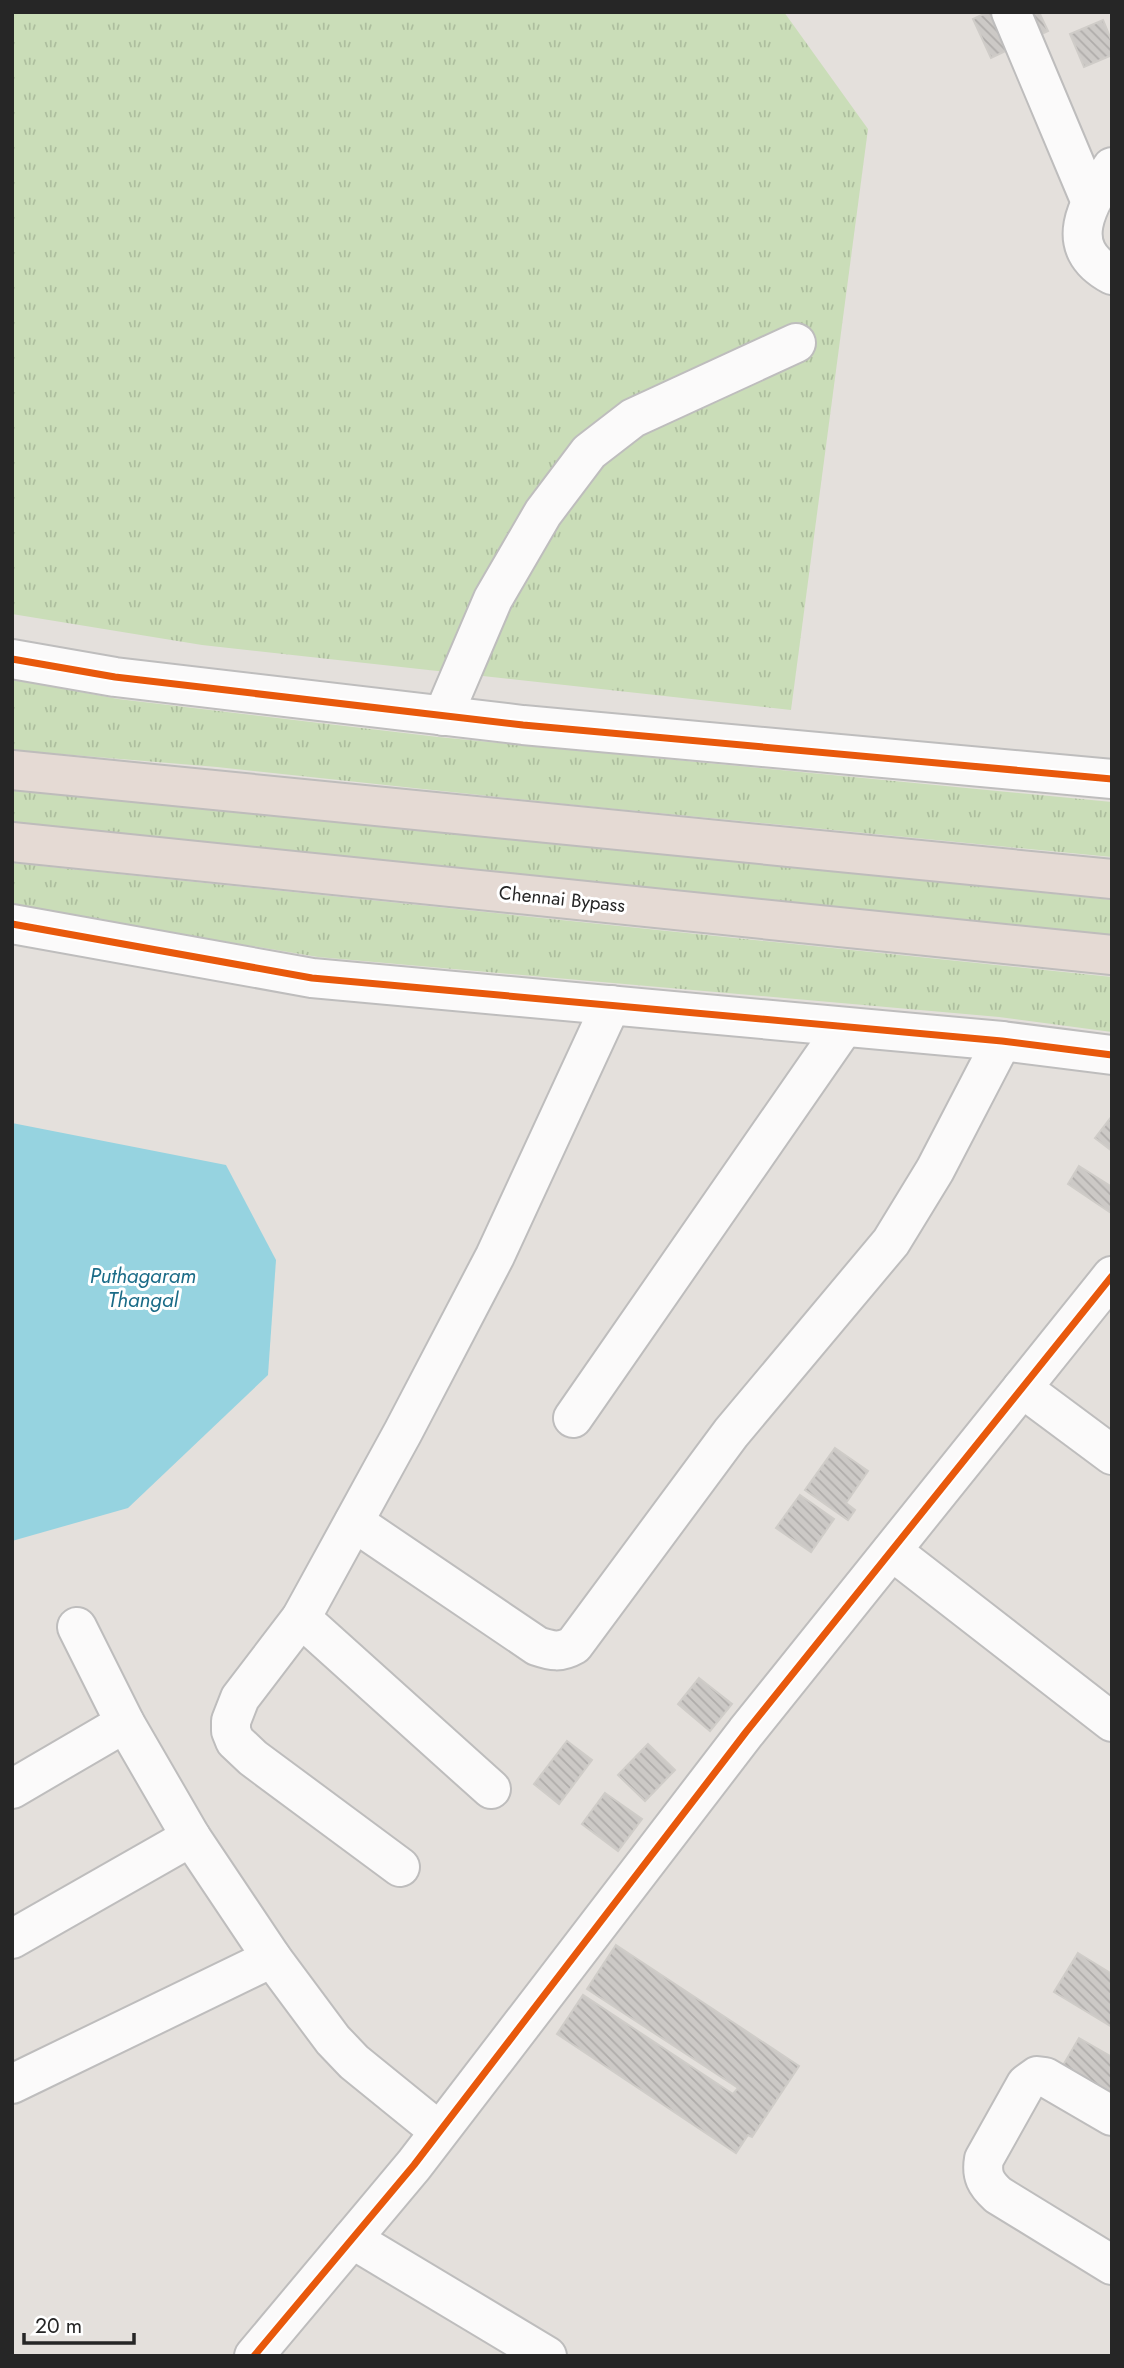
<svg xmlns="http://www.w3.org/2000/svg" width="1124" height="2368" font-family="Jost,sans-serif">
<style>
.grass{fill:url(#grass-tufts)}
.water{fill:#96d3e0}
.building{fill:url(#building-back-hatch);stroke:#cfccc8;stroke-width:2}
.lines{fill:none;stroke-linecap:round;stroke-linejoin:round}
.minor-casing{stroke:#bebdbd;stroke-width:42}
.highway-casing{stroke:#bebcbb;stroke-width:42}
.minor{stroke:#fbfafa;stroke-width:38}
.highway{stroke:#e5dad4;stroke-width:38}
.cycleway-casing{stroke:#fff;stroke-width:11}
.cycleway{stroke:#e8590c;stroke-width:7}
.labels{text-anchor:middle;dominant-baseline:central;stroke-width:6;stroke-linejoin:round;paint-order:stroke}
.street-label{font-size:19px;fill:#262626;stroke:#fff}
.water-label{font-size:21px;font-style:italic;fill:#1a6b87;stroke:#fff}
</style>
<defs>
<pattern id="grass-tufts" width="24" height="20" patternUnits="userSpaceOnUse" patternTransform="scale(1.75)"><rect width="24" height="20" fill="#caddb8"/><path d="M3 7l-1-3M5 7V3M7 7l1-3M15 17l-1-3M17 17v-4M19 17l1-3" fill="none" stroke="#adbe9e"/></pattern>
<pattern id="building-back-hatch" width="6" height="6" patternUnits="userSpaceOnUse" patternTransform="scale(1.75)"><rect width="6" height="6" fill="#ccc9c6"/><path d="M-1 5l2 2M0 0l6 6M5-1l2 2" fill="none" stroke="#afacaa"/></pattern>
</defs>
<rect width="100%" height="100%" fill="#e4e0dc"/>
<g class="grass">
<path d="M12,12H784L868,129L791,710L202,645L12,614Z"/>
<path d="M12,679L118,699L438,737L1112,802V857L565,804L217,767L12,750Z"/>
<path d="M12,784L1112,900V939L141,836L12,827Z"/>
<path d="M12,863L1112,977V1032L999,1017L318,957L12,906Z"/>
</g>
<path class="water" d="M12,1123L226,1165L276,1260L268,1375L128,1508L12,1541Z"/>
<g class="building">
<path d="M988,12H1039L1048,31L991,58L973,19Z"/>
<path d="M1103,20L1112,42V55L1084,67L1070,34Z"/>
<path d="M1112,1116V1151L1095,1138Z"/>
<path d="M1079,1166L1112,1187L1111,1213L1068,1184Z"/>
<path d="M835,1448L868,1471L846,1503L855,1510L848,1520L805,1490Z"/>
<path d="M800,1495L834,1519L811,1552L776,1528Z"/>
<path d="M699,1678L732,1704L710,1731L678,1704Z"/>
<path d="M567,1741L592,1760L559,1804L534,1784Z"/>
<path d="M648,1744L675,1770L645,1801L618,1775Z"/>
<path d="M605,1793L642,1819L618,1851L582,1824Z"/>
<path d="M616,1945L799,2066L752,2137L748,2135L736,2153L557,2034L583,1995L733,2094L738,2088L587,1989Z"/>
<path d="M1078,1953L1112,1974V2027L1054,1992Z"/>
<path d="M1079,2038L1112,2057V2122L1051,2086Z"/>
</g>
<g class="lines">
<defs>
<g id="minor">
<path d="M1011,12L1090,200"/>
<path d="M1112,167C1088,204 1060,247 1112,275"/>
<path d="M12,659L115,677L523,725L1112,779"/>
<path d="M443,716L493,599L543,513L589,452L633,418L796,343"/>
<path d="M12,924L312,978L1002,1041L1112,1055"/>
<path d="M1022,1388L1112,1455"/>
<path d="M573,1418L844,1027"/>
<path d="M354,1522L537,1646C552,1651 560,1653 574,1645L731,1433L891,1242L935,1170L1002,1041"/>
<path d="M892,1551L1112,1722"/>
<path d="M301,1618L491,1789"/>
<path d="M77,1627L125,1723L191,1837L272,1958L333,2040L354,2062L439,2131"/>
<path d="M12,1789L125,1723"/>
<path d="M400,1867L253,1758L235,1741L231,1731V1721L240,1698L301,1618L403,1432L495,1256L611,1005"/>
<path d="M12,1939L191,1837"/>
<path d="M12,2084L272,1958"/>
<path d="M1112,2116L1045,2077L1037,2076L1026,2084L984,2159C981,2176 986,2184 998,2195L1112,2265"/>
<path d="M352,2239L547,2356"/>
<path d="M254,2356L414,2165L746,1732L1112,1276"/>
</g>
<g id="highway">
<path d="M12,770L1112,879"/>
<path d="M12,842L1112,955"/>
</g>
</defs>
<use href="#minor" class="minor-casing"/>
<use href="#highway" class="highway-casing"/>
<use href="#minor" class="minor"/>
<use href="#highway" class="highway"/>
<defs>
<g id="cycleway">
<path d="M12,659L115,677L523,725L1112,779"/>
<path d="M12,924L312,978L1002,1041L1112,1055"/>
<path d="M254,2356L414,2165L746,1732L1112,1276"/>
</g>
</defs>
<use href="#cycleway" class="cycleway-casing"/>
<use href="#cycleway" class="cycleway"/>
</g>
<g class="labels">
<g class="street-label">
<text transform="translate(562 899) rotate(6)">Chennai Bypass</text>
</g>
<g class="water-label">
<text x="143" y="1276">Puthagaram<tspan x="143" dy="24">Thangal</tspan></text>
</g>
</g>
<rect width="1124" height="2368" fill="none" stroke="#262626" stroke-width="28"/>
<path d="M24 2333v10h110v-10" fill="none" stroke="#262626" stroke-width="3.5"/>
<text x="35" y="2333" font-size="21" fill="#262626" stroke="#ffffff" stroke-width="5" paint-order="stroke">20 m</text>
</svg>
